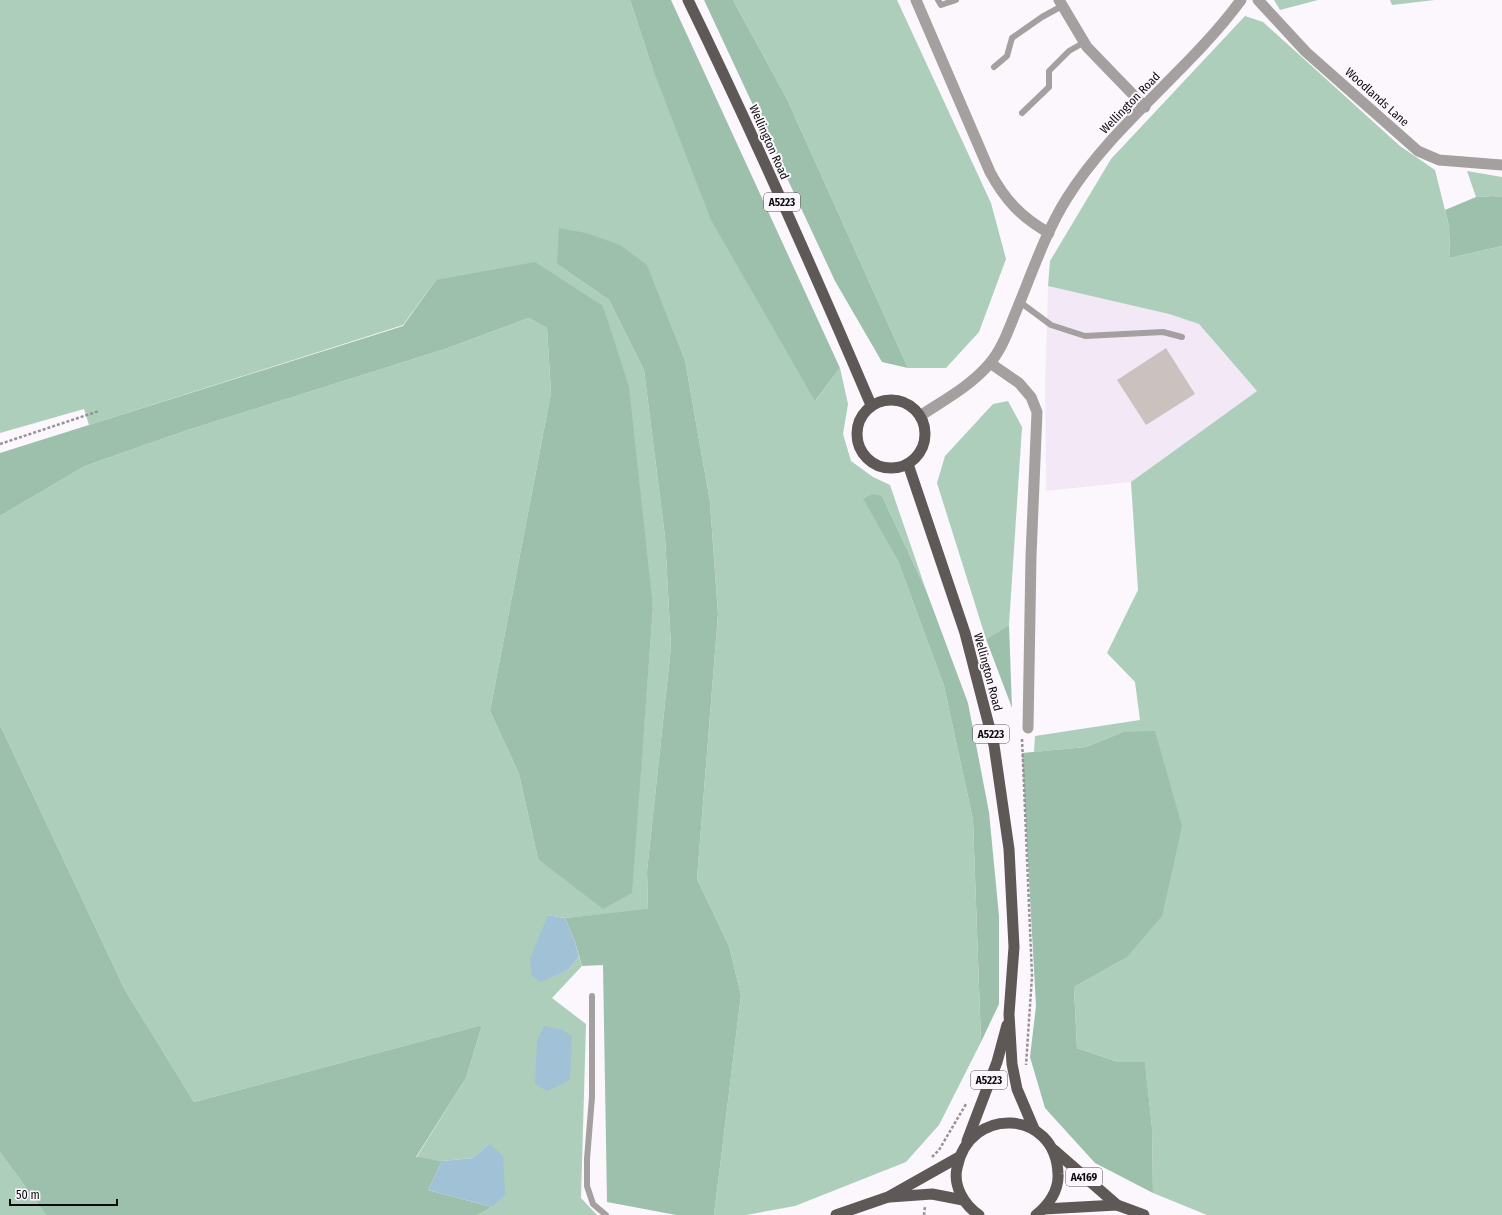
<svg xmlns="http://www.w3.org/2000/svg" width="1502" height="1215" font-family="'Fira Sans Condensed',sans-serif">
<style>
.built{fill:#f3e9f6}
.green{fill:#accebb}
.forest{fill:#9dc0ac}
.water{fill:#a1c1d6}
.building{fill:#cbc2bf}
.lines{fill:none;stroke-linecap:round;stroke-linejoin:round}
.path{stroke:#969297;stroke-width:2.5;stroke-dasharray:3 2;stroke-linecap:butt}
.service{stroke:#a4a09f;stroke-width:6}
.minor{stroke:#a4a09f;stroke-width:11}
.primary{stroke:#5e5856;stroke-width:11}
.labels{text-anchor:middle;dominant-baseline:central;stroke-width:4;stroke-linejoin:round;paint-order:stroke}
.shield{fill:#fcf7fd;stroke:#555256;stroke-width:1}
.shield-label{font-size:11px;font-weight:bold;fill:#0d0b0e}
.street-label{font-size:12px;fill:#0d0b0e;stroke:#fcf7fd}
</style>
<rect width="100%" height="100%" fill="#fcf7fd"/>
<path class="built" d="M1048,286L1169,314L1199,324L1257,391L1131,482L1046,491L1045,382Z"/>
<g class="green">
<path d="M0,0H630L652,67L816,400L840,368L848,404L843,434L851,461L873,477L890,485L926,590L882,496L864,497L898,561L944,686L973,820L981,1042L939,1125L906,1162L795,1206L746,1215H714L741,995L729,946L697,879L718,614L710,502L685,360L647,266L557,264L609,300L644,370L665,537L671,647L647,871L648,910L565,918L548,915L540,981L568,970L579,957L582,966L552,998L586,1024L581,1198L597,1215H477L492,1207L489,1144L473,1158L442,1161L416,1158L466,1078L482,1025L194,1102L125,990L0,725V516L85,466L185,431L445,349L529,318L547,328L551,393L490,711L519,774L538,859L631,893L653,608L603,306L436,280L403,325L89,425L84,409L0,433Z"/>
<path d="M733,0H897L991,203L1006,259L979,332L946,368H908L787,99Z"/>
<path d="M1274,0H1318L1280,10Z"/>
<path d="M1390,0H1435L1392,5Z"/>
<path d="M1245,16L1263,22L1400,146L1435,170L1449,226L1450,258L1502,246V1215H1207L1153,1193L1152,1127L1145,1063L1118,1062L1077,1048L1074,987L1126,958L1123,732L1086,747L1034,752L1035,736L1140,720L1135,682L1107,653L1138,590L1131,482L1257,391L1199,324L1169,314L1048,286L1050,261L1111,159Z"/>
<path d="M1467,171L1502,177V197L1492,196L1476,197Z"/>
<path d="M1008,401L1022,427L1009,625L986,639L937,483L945,456L993,404Z"/>
<path d="M0,1152L46,1215H0Z"/>
</g>
<g class="forest">
<path d="M630,0H671L840,368L815,401L711,220L652,67Z"/>
<path d="M704,0H733L787,99L908,368L882,362L835,281Z"/>
<path d="M1492,196L1502,197V246L1450,258L1449,226L1445,210L1476,197Z"/>
<path d="M559,228L586,233L620,245L647,265L685,360L710,502L718,614L697,879L729,946L741,995L714,1215H676L607,1202L603,965L582,966L575,942L565,918L648,909L647,871L671,647L665,537L644,370L609,300L557,264Z"/>
<path d="M535,262L603,306L629,387L653,608L632,893L603,909L538,859L519,774L490,711L551,393L547,328L529,318L445,349L185,431L85,466L0,516V453L403,326L436,280Z"/>
<path d="M873,494L882,496L926,590L968,703L989,812L999,916V1004L981,1042L973,820L944,686L898,561L863,498Z"/>
<path d="M1009,625L1012,708L986,639Z"/>
<path d="M0,725L125,990L194,1102L482,1025L466,1078L416,1157L442,1161L428,1190L492,1207L477,1215H46L0,1152Z"/>
<path d="M1155,731L1182,826L1162,916L1126,958L1074,987L1077,1048L1118,1062H1145L1152,1127L1153,1193L1095,1163L1045,1108L1030,1057L1036,1006L1022,753L1086,747L1123,732Z"/>
</g>
<g class="water">
<path d="M548,915L565,918L575,942L579,957L568,970L540,982L532,976L530,959Z"/>
<path d="M544,1026L562,1030L572,1036L570,1080L547,1091L535,1084L537,1041Z"/>
<path d="M489,1144L503,1156L505,1194L492,1207L428,1190L442,1161L473,1158Z"/>
</g>
<path class="building" d="M1166,348L1195,394L1146,425L1117,380Z"/>
<g class="lines">
<g class="path">
<path d="M0,444L99,411"/>
<path d="M1022,739L1032,976L1026,1065"/>
<path d="M932,1157L939,1150L966,1104"/>
<path d="M924,1215L925,1206"/>
</g>
<g class="service">
<path d="M938,0L941,5L956,0"/>
<path d="M994,67L1007,56L1012,38L1042,17L1062,6"/>
<path d="M1022,113L1049,87V71L1069,51L1083,43"/>
<path d="M1020,302L1051,325L1085,336L1163,332L1182,337"/>
<path d="M592,996V1097L587,1159V1186L593,1204L606,1215"/>
</g>
<g class="minor">
<path d="M916,0L990,172C1005,200 1021,217 1049,233"/>
<path d="M1059,0L1087,47L1145,107"/>
<path d="M1258,0L1306,52L1418,151L1439,160L1502,165"/>
<path d="M990,363L1019,383L1031,397L1037,412L1031,556L1028,728"/>
<path d="M920,416C944,400 972,385 990,363C1002,349 1008,331 1015,314C1031,276 1045,233 1067,198C1113,124 1189,71 1241,0"/>
</g>
<g class="primary">
<path d="M688,0C753,133 813,269 871,405"/>
<circle cx="891" cy="434" r="34"/>
<path d="M908,464L965,633L994,745L1009,849L1014,947L1009,1014L1012,1064L1017,1089L1034,1129"/>
<path d="M967,1141L997,1062L1007,1025"/>
<path d="M1054,1150L1117,1205L1144,1215"/>
<path d="M890,1197L932,1194L963,1200"/>
<path d="M1044,1209L1117,1205"/>
<path d="M836,1215L888,1197L959,1157"/>
<path d="M979,1215C964,1205 953,1186 957,1168C969,1105 1056,1109 1058,1174C1059,1190 1049,1205 1036,1215"/>
</g>
</g>
<g class="labels">
<g class="shield">
<rect x="764" y="193" width="36" height="18" rx="3"/>
<rect x="973" y="725" width="36" height="18" rx="3"/>
<rect x="971" y="1071" width="36" height="18" rx="3"/>
<rect x="1066" y="1168" width="36" height="18" rx="3"/>
</g>
<g class="shield-label">
<text x="782" y="202">A5223</text>
<text x="991" y="734">A5223</text>
<text x="989" y="1080">A5223</text>
<text x="1084" y="1177">A4169</text>
</g>
<g class="street-label">
<text transform="translate(1377 97) rotate(42)">Woodlands Lane</text>
<text transform="translate(1130 103) rotate(-46)">Wellington Road</text>
<text transform="translate(769 142) rotate(66)">Wellington Road</text>
<text transform="translate(988 672) rotate(75)">Wellington Road</text>
</g>
</g>
<path d="M10 1199v6h107v-6" fill="none" stroke="#0d0b0e" stroke-width="2"/>
<text x="16" y="1199" font-size="12" fill="#0d0b0e" stroke="#fcf7fd" stroke-width="3" paint-order="stroke">50 m</text>
</svg>
